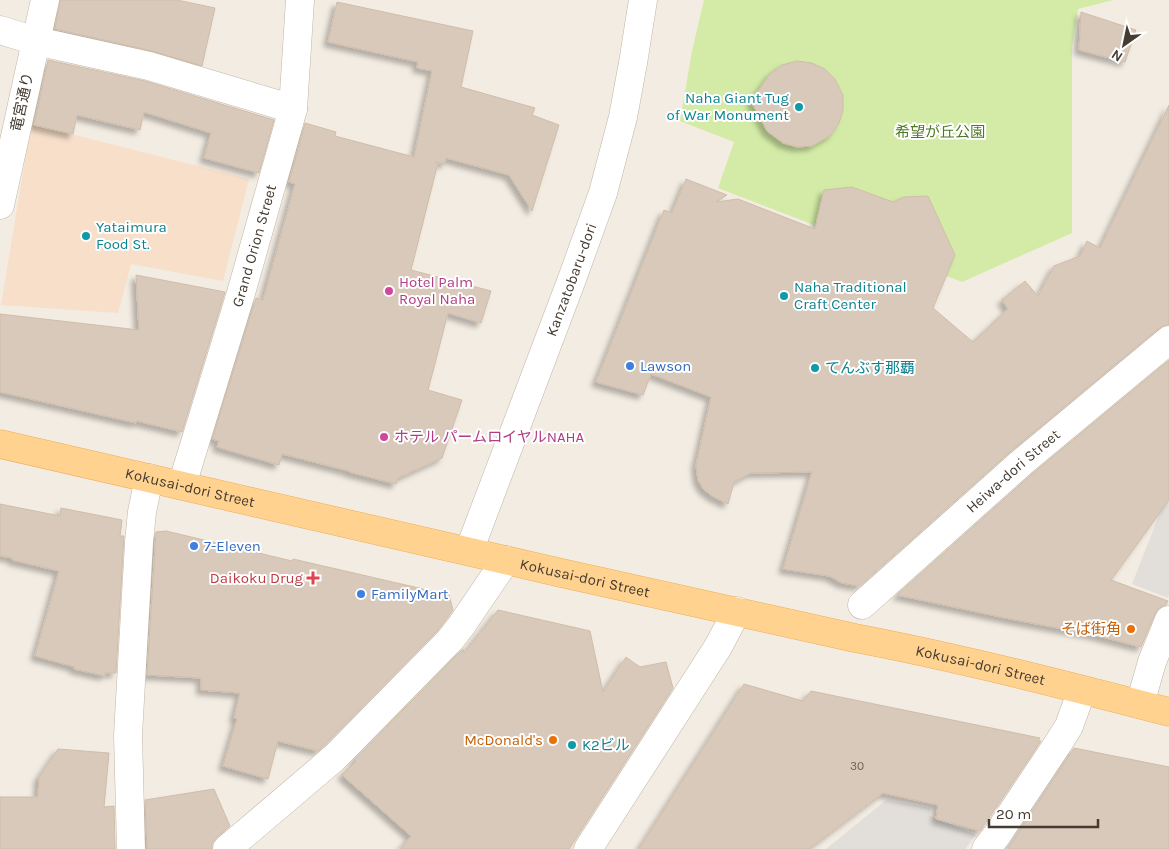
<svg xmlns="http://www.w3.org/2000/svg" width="1169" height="849" font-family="Karla,'Noto Sans JP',sans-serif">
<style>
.commercial{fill:#f7dfca}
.green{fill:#d4eba7}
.parking{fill:#e2dfdb}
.building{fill:#d8c9ba;stroke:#d0bda9;filter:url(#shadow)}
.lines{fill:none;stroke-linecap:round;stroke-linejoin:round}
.minor-casing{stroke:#c2b5a7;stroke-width:29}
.major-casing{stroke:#edae56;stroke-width:29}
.minor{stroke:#fff;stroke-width:28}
.major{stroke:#ffd28f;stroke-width:28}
.culture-dot{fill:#0f9aa8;stroke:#fff;stroke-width:2}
.hotel-dot{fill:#d1479c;stroke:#fff;stroke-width:2}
.shop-dot{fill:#3f7fe0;stroke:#fff;stroke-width:2}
.health-dot{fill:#e0444e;stroke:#fff;stroke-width:2}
.food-dot{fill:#e8710a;stroke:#fff;stroke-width:2}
.labels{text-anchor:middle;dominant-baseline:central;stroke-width:4;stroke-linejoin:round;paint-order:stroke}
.number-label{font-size:12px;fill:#6a5e54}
.culture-label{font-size:15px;fill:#0d838f;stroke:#fff;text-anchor:start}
.street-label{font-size:15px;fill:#453b32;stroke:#fff}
.park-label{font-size:15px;fill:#4d7a21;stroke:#fff}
.hotel-label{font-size:15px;fill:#b23c85;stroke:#fff;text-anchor:start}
.shop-label{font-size:15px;fill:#366cbe;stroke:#fff;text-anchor:start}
.health-label{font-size:15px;fill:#be3a42;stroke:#fff;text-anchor:end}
.food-label{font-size:15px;fill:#c56008;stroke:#fff;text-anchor:end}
</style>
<defs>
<filter id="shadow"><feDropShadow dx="-4.5" dy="4.5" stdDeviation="2.5" flood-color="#0004"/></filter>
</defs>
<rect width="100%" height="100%" fill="#f3ece2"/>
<path class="commercial" d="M31,124L249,179L223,281L131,264L118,313L1,305Z"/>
<path class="green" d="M704,0H1113L1078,9L1072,47V233L962,282L718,188L734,142L680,121L692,51Z"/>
<g class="parking">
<path d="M1165,500L1169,501V595L1168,598L1132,584Z"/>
<path d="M886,800L930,808V816L976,835L965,849H826Z"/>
</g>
<g class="building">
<path d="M60,0H177L215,8L202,66L152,51L55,29Z"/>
<path d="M337,2L473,31L461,87L535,108L532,115L559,125L532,211L509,175L446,158L445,164L435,162L438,163L411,270L491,291L481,323L448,313L432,375L428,390L462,400L442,458L398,478L396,484L349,472V471L282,454L279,465L217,447L219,441L212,439L256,298L263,300L295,184L289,182L305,123L336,132L335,136L414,157L432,71L417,68L418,62L328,42Z"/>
<path d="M1081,12L1136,30L1125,62L1079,50Z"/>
<path d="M48,60L145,81L274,120L259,173L204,158L211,133L144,112L140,130L77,115L73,134L34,125Z"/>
<path d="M797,61L812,63L825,69L835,79L843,95V110L839,123L831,135L812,146L797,147L783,143L767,131L751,101L770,74L782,65Z"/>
<path d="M1169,105V325H1166L1159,328L1011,451L859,586L842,583L829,576L783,569L812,472L751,473L734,482L728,504L712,496L703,489L698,480L696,465L711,397L651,374L643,395L596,382L664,210L672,213L686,179L727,195L716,202L738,199L815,229L824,190L852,187L893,202L904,197L928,196L955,255L933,308L973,342L1008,309L1002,300L1025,281L1038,296L1054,266L1080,256L1087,241L1100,248Z"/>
<path d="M136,275L225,292L182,432L137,421L136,423L0,392V314L139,330Z"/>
<path d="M1169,360V500L1111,580L1168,601L1166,605L1159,608L1155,614L1141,647L1090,634L1010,619L897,595L1031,475Z"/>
<path d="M0,504L60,516L61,508L122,520L120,536H124L116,673H105V676L74,669L75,667L35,656L59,571L12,560L13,558L0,556Z"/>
<path d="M166,531L292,561L293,559L449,595L453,610L438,630L318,751L278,741L268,779L223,766L237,719L234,718L240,693L201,690V678L147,675L156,532Z"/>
<path d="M498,610L590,631L603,692L626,657L640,667L666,662L673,688L569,849H400L411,836L342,775L356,761L354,760L463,649L464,653Z"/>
<path d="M744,684L803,701L811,691L1040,738L1038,741H1041L980,831L936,819L938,805L883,793L809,849H639Z"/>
<path d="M1074,748L1169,767V849H1008Z"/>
<path d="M58,749L109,753L104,807L114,806L115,849H0V797H38L39,777Z"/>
<path d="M214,789L230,826L217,837L212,843V849H147L145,800Z"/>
</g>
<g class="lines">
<defs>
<g id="minor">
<path d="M0,30L36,41L149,66L293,109"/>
<path d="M0,205L45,0"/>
<path id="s1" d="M182,485L241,293L293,109L300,0"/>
<path id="s2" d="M469,551L572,279L603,193L623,117L633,63L643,0"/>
<path id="s3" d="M862,605L1021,463L1169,340"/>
<path d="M1140,704L1152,662L1169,620"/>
<path d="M131,849L128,735L139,542L142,512L149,478"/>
<path d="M227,849L334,758L450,640L461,626L506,560"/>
<path d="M588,849L718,647L737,611"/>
<path d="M986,849L997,835L1059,742L1069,726L1082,690"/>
</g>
<g id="major">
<path id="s4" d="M0,444L557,572L855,638C960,658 1065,685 1169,712"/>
</g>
</defs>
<use href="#minor" class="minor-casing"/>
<use href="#major" class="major-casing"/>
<use href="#minor" class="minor"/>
<use href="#major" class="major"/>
</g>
<g class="culture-dot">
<circle cx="799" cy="107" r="5"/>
<circle cx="86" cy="236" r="5"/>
<circle cx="784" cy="296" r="5"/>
<circle cx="815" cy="368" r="5"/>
<circle cx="572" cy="745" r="5"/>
</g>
<g class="hotel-dot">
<circle cx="389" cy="291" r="5"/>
<circle cx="384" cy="437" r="5"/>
</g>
<g class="shop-dot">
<circle cx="630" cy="366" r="5"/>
<circle cx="194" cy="546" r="5"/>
<circle cx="361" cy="594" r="5"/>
</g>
<path class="health-dot" d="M310.5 570.5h5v5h5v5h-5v5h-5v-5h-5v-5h5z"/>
<g class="food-dot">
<circle cx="1131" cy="629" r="5"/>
<circle cx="553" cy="740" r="5"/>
</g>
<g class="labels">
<g class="number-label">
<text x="857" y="766">30</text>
</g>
<g class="culture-label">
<text x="789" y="98" text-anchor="end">Naha Giant Tug<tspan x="789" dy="17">of War Monument</tspan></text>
<text x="96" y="227">Yataimura<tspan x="96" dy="17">Food St.</tspan></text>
<text x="794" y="287">Naha Traditional<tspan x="794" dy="17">Craft Center</tspan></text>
<text x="825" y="368">てんぶす那覇</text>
<text x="582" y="745">K2ビル</text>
</g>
<g class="street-label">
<text transform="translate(22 102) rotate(-78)">竜宮通り</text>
<text stroke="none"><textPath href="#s1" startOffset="250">Grand Orion Street</textPath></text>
<text stroke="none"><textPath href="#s2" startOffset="290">Kanzatobaru-dori</textPath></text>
<text stroke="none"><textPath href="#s3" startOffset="202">Heiwa-dori Street</textPath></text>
<text stroke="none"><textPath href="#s4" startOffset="195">Kokusai-dori Street</textPath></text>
<text stroke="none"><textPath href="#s4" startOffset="600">Kokusai-dori Street</textPath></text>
<text stroke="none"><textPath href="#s4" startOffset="1005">Kokusai-dori Street</textPath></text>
</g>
<g class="park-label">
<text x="940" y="132">希望が丘公園</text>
</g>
<g class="hotel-label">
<text x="399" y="282">Hotel Palm<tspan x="399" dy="17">Royal Naha</tspan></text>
<text x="394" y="437">ホテル パームロイヤルNAHA</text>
</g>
<g class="shop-label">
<text x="640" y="366">Lawson</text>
<text x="204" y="546">7-Eleven</text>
<text x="371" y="594">FamilyMart</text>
</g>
<g class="health-label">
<text x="303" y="578">Daikoku Drug</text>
</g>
<g class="food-label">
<text x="1121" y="629">そば街角</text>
<text x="543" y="740">McDonald's</text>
</g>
</g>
<g transform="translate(1124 45) rotate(213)" stroke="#ffffff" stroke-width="4" paint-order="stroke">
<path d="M0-4L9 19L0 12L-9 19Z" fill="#453b32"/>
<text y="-8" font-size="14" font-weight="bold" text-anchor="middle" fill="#453b32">N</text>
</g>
<path d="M989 819v8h109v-8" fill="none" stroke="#453b32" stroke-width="2.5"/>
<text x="996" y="819" font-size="15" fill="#453b32" stroke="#ffffff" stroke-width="4" paint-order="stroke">20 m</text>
</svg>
